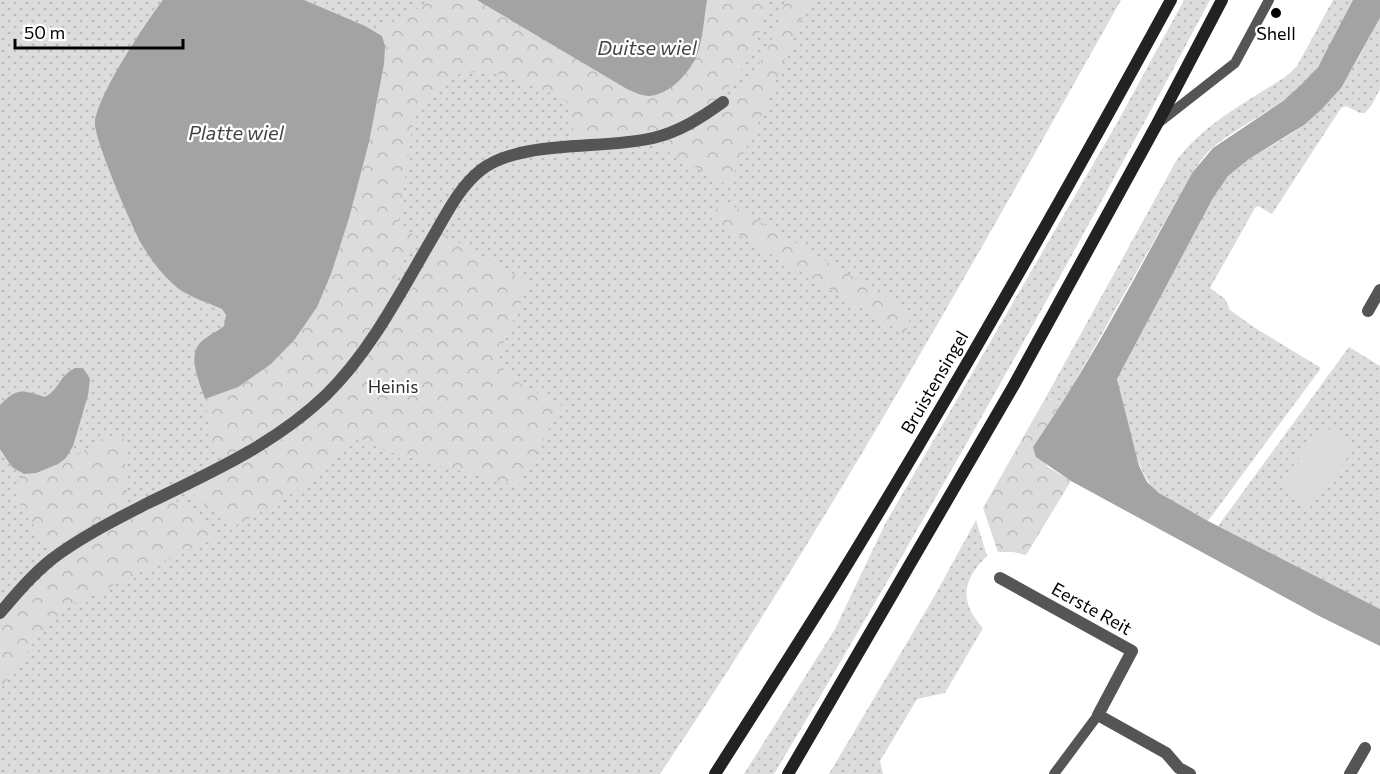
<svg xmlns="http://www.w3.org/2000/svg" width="1380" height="774" font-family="Commissioner,sans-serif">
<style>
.grass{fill:url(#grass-dots)}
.forest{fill:url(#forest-crowns)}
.garden{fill:#dcdcdc}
.water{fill:#a3a3a3}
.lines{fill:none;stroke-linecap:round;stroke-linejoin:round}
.lane{stroke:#555;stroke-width:10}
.street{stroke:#555;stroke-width:12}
.secondary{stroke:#222;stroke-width:12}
.poi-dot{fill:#000;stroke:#fff;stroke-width:2}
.labels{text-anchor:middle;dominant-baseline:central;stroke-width:4.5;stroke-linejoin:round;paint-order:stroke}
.poi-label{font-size:18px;fill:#000;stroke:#fff}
.street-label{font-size:18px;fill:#000;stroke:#fff}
.park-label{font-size:18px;fill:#333;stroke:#fff}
.water-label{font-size:20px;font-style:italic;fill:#444;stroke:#fff}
</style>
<defs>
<pattern id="grass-dots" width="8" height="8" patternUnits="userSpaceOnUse" patternTransform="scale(1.5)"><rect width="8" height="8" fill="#dcdcdc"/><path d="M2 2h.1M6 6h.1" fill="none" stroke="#bbb" stroke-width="1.8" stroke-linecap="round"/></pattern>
<pattern id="forest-crowns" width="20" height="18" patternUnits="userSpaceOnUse" patternTransform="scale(1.5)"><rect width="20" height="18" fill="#dcdcdc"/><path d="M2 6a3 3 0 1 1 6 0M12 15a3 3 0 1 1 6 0" fill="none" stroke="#bbb"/></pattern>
</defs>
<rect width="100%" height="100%" fill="#fff"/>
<g class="grass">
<path d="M0,0H1121C974,262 828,524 660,774H0Z"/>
<path d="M1184,0H1210C1071,261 926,520 774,774H744L835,629L885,524L1117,123Z"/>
<path d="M1333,0H1353C1337,30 1325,64 1300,87C1274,111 1239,125 1212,148C1204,155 1198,165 1192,173L1062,405L1046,397L1175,163C1202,124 1249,101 1288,75L1297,66Z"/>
<path d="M1380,18V89L1371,106L1365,113H1360L1346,106L1341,108L1272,214L1258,206L1255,208L1210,288L1225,299L1230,310L1252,326L1321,368L1208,521C1192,512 1173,504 1158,492C1133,473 1125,410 1117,379L1213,198C1218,191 1223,182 1229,175C1251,153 1282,143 1306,123C1342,94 1358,58 1380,18Z"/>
<path d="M1349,347L1380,366V609L1218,526Z"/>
<path d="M976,520L987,556C962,580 959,602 983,628L945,693L917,699L880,761L883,774H829L934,597Z"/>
</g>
<g class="forest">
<path d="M433,0H477L542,41L662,92C702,65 699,43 707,0H769C751,74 714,123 635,136C615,139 594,135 575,138L566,100C509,73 444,45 413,123L398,226L418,237L392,281L398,286C369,334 338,382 294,416C272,434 247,446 222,459L211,439L205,399L238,387L317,307L331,274L349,218L369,142L384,64L382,36L375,32Z"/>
<path d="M785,0H809L762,115L728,186L656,145C673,139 692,133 706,122C744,96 776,45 785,0Z"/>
<path d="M721,199L912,312L905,334L712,219Z"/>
<path d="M442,233L529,283L502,347L499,360L505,372L522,385L562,405L518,486L386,451L359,438L307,483L274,505L233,527L198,500L191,490C228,470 268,451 302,425C364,377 406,302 442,233Z"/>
<path d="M1046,397L1062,405L1033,448L1048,467L1071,481L1026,555L1013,552H998L983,508Z"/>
<path d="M110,436L122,437L126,443L125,465L128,506L103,517L53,549L30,521L21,506L15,493L18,481L24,474L36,473L58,464L67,456L82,452L99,440Z"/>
<path d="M173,498L218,536L65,608C39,632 20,661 0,690V624L20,599L55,565L77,549L105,532Z"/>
</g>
<path class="garden" d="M1324,425L1354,449L1309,508L1279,485Z"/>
<g class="water">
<path d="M163,0H304L365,26L382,36L385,46L384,64L369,142L349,218L331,274L317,307L295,339L271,364L238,387L205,399C200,383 187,358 200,343C206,336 217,332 224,326L226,315L222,309C207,302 185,296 173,284C161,273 151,260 142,245C133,229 93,137 95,122C97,96 146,22 163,0Z"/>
<path d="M477,0H707C704,17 703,39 697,55C689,73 671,94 649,96C642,96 634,92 627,89Z"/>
<path d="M1353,0H1380V18L1341,88L1321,110L1304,125L1249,159L1228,176L1213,198L1117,379L1139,466L1147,482L1159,493L1208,521L1380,609V646L1321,617L1071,481L1036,457L1033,447C1093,360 1141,265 1192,173L1213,148L1283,101L1300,86L1318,67Z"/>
<path d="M75,368H83L90,379L88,395L73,446L66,458L58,464L36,473L24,474L12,467L0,449V405C18,387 22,390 45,397C60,389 58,377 75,368Z"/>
</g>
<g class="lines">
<g class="lane">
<path d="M1157,124L1235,63L1269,0"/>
<path d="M1054,774L1098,715"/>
</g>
<g class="street">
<path d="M1368,311L1380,290"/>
<path d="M1000,578L1132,651L1098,715L1166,753L1179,768L1190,774"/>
<path d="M0,613C16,594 32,575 52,559C81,537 115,520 148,503C210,473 275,444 326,395C370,352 399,295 430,242C445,217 458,188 481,170C521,139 604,150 653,138C679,132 701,118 723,102"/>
<path d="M1350,774L1365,748"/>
</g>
<g class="secondary">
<path d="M715,774C755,711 795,649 834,586C952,394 1063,198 1171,0"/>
<path d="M788,774L1014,385L1157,124L1222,0"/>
</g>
</g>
<circle class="poi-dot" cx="1276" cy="13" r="6"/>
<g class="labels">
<g class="poi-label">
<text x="1276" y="33">Shell</text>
</g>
<g class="street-label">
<text transform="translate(934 382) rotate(-60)">Bruistensingel</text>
<text transform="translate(1092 608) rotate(29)">Eerste Reit</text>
</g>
<g class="park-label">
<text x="393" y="386">Heinis</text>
</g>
<g class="water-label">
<text x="647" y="47">Duitse wiel</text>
<text x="236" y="132">Platte wiel</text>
</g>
</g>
<path d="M15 39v9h168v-9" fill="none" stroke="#000000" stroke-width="3"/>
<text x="24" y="39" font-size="18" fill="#000000" stroke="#ffffff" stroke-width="4.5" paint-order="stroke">50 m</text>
</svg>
